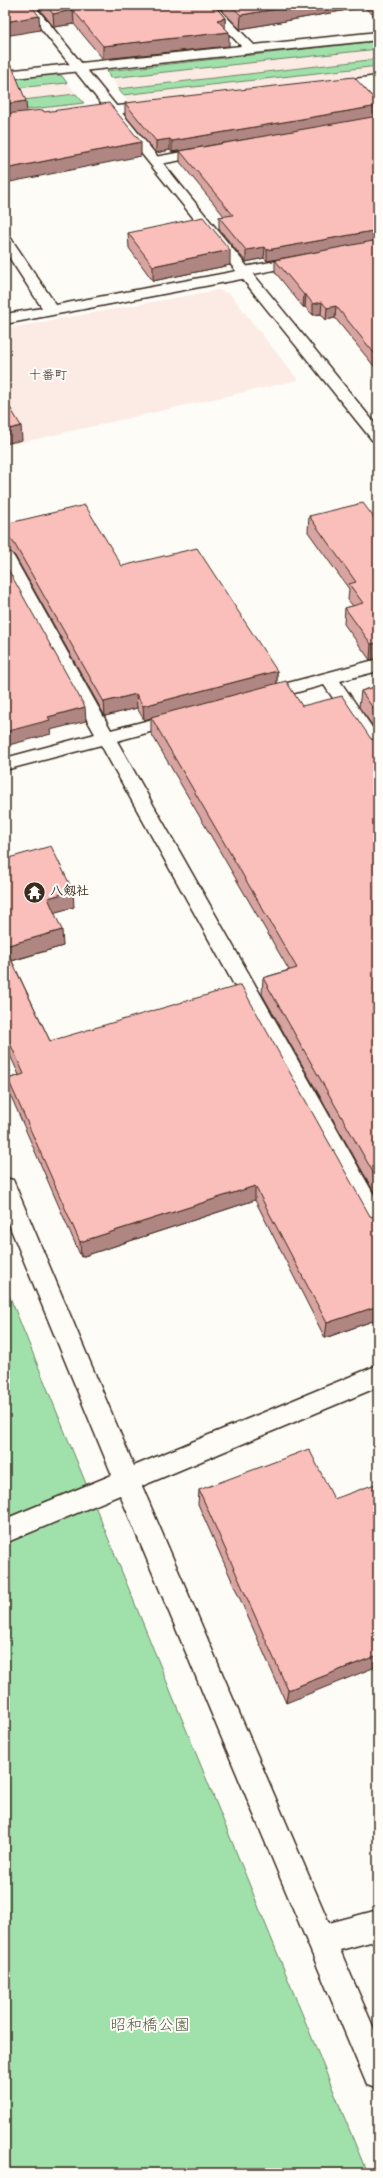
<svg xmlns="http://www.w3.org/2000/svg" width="383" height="2178" font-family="Dekko,'Klee One',sans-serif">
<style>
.built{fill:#fceae5}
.green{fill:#a0e1ab;stroke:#6e8664}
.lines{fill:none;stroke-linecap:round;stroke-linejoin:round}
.lane-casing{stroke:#3b2a1e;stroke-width:3}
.street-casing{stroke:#3b2a1e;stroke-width:3}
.secondary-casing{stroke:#3b2a1e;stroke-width:3}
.lane{fill:#fdfcf7;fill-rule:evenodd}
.street{fill:#fdfcf7;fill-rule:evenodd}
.secondary{fill:#fdfcf7;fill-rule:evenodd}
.wall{fill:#d8a4a1;stroke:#3b2a1e}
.shaded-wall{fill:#b08683;stroke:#3b2a1e}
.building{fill:#fbbfbb;stroke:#3b2a1e}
.labels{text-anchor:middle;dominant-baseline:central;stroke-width:4;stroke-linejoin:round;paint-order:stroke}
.far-quarter-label{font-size:13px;fill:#3b2a1e;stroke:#fdfcf7}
.poi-label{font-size:13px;font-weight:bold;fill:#3b2a1e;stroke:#fdfcf7;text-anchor:start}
.near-park-label{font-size:16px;fill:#545841;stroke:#fdfcf7}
</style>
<rect width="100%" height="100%" fill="#fdfcf7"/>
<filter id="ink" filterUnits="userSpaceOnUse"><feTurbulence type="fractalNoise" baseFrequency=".025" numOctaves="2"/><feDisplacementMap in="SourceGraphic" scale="8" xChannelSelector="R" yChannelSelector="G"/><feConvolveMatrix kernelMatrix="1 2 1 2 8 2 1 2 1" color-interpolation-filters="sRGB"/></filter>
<g filter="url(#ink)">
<g class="built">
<path d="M378,41V75L131,103L127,101L107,71Z"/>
<path d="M53,74L62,76L84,103L78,107L5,116V79Z"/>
<path d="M218,290L230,294L298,380L5,446V329Z"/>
</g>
<g class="green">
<path d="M378,41V49L110,78L107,71Z"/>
<path d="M378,59V66L123,95L118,89Z"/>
<path d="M53,74L62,76L67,83L5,89V79Z"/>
<path d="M76,94L84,103L5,112V102Z"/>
<path d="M5,1285L367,2173H5Z"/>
</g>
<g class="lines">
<defs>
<g id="lane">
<path d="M365,78L370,79L378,87V98L373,97L359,82Z"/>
<path d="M209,147L216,151L214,154L155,165L148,161L155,157Z"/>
</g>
<g id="street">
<path d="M202,5H215L254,45L378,32V40L5,79V71L241,46Z"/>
<path d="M378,76V84L330,90L324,86L330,82Z"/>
<path d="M155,102L160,103L162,106L160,109L90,117L83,113L90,109Z"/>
<path d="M5,236L10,237L56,305L237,271L239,268L244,267L304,256L309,257L311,260L309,263L254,274L252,277L247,278L5,324V314L42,308L5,251Z"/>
<path d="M5,552L11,553L14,557L111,730L180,712L187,714L189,718L187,722L117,741L378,1202V1233L370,1230L101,745L5,770V758L95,734L5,573Z"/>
<path d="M378,659V671L340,681L378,736V756L371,754L324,685L261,702L254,700L252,696L254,692Z"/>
<path d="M5,1178L13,1180L16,1187L134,1466L378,1365V1387L142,1486L329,1923L378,1910V1940L340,1950L378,2038V2089L367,2085L120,1495L5,1543V1519L112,1475L5,1215Z"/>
</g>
<path id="secondary" d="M22,5H34L378,427V442L372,440Z"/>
</defs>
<use href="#lane" class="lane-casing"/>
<use href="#street" class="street-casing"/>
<use href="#secondary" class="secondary-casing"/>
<use href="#lane" class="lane"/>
<use href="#street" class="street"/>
<use href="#secondary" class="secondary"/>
</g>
<g class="wall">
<path d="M36,5H214L225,18V29L229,46L103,59L74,24L54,27Z"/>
<path d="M217,5H378V19L364,7L240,29Z"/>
<path d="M125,103H378V371L335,318L326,320L321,314L313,315L305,307H303L275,272V260L289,257L267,261L264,258L246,262L219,229V217L224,216L180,162V151L172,152L170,150L156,153L125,115Z"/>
<path d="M128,233L230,265L153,281L129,248Z"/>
<path d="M309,516L378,523V658L370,660L344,624L345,608L353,606L348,600L349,589L308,532Z"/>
<path d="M5,524L122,566L277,671V684L302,706L371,739L378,741V1199L262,994L263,978L289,970L151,733V718L144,720L137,708L105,716L15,556L11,552L5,551Z"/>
<path d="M378,686V733L359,707L361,691Z"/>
<path d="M5,859L74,907L54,912L63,946L12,961L50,1041L370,1216L378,1219V1319L325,1338L255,1200L81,1257L10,1094L8,1079L19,1075L5,1044Z"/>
<path d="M199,1490L334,1499L286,1703L198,1504Z"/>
</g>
<g class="shaded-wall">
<path d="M300,5H365L364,7L240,29L241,15Z"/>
<path d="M73,10L74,24L54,27L53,14Z"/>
<path d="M39,16L40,30L5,36V22Z"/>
<path d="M225,18V32L217,20Z"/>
<path d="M229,32V46L103,59V46Z"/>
<path d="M5,56H8L9,69L5,70Z"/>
<path d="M26,101L27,115L5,118V104Z"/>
<path d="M378,106V117L172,152V141Z"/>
<path d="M170,139V150L156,153V141Z"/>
<path d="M141,142V156L5,183V169Z"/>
<path d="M378,230V241L267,261V250Z"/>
<path d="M265,247L264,258L246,262V250Z"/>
<path d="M230,250V265L153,281V266Z"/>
<path d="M304,295H306L305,307H303Z"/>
<path d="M322,302L321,314L313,315V304Z"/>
<path d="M336,306L335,318L326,320L327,308Z"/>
<path d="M21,426L22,440L5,444V430Z"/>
<path d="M378,643V658L370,660L371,644Z"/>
<path d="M277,671V684L144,720L143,706Z"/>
<path d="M136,694L137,708L105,716L104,702Z"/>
<path d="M85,707L86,721L50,730L51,734L5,746V732L48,717Z"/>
<path d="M73,891L74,907L49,914L48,898Z"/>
<path d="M62,930L63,946L7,962L5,946Z"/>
<path d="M255,1186V1200L81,1257L80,1242Z"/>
<path d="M378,1306V1319L325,1338L327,1323Z"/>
<path d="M378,1655V1666L286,1703L288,1690Z"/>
</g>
<g class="building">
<path d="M5,5H31L39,16L5,22Z"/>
<path d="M46,5H214L225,18L217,20L229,32L103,46L73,10L53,14Z"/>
<path d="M230,5H300L241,15Z"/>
<path d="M5,48L8,56H5Z"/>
<path d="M5,66H12L26,101L5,104Z"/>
<path d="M354,77L378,103V106L172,141L170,139L156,141L125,103Z"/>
<path d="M109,103L141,142L5,169V114L43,110L44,112Z"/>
<path d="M378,116V230L267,250L265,247L246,250L219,217L233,215L180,151Z"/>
<path d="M203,217L230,250L153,266L128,233Z"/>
<path d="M378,240V358L336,306L327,308L322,302L313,304L306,295H304L275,260Z"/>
<path d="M5,399L21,426L5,430Z"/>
<path d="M363,503L378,523V643L371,644L345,608L363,603L349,584L356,582L309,516Z"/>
<path d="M85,505L122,566L197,548L277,671L143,706L136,694L104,702L14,543L10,538L5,537V524Z"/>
<path d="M5,564L85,707L48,717L50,720L5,732Z"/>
<path d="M286,681L302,706L342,696L371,739L378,741V1181L263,978L297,968L151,717Z"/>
<path d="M378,686V715L361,691Z"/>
<path d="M51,846L73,891L48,898L62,930L5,946V859Z"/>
<path d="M5,947L50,1041L241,985L370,1216L378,1219V1306L327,1323L255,1186L80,1242L8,1079L24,1074L5,1032Z"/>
<path d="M309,1449L334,1499L378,1483V1655L288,1690L199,1490Z"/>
</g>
</g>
<defs>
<symbol id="temple-disc" viewBox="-11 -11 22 22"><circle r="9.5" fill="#3b2a1e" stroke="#fdfcf7"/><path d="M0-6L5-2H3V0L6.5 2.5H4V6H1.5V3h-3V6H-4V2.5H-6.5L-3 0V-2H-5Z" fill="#fff"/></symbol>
</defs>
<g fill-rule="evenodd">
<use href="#temple-disc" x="22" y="880" width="25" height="25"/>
</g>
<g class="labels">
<g class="far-quarter-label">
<text x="48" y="376">十番町</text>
</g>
<g class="poi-label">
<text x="50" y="892">八剱社</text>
</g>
<g class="near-park-label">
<text x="150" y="2026">昭和橋公園</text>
</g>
</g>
<rect width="383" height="2178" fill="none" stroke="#fdfcf7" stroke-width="20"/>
<rect x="10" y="10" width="363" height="2158" fill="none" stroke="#3b2a1e" stroke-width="1.5" filter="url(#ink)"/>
</svg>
